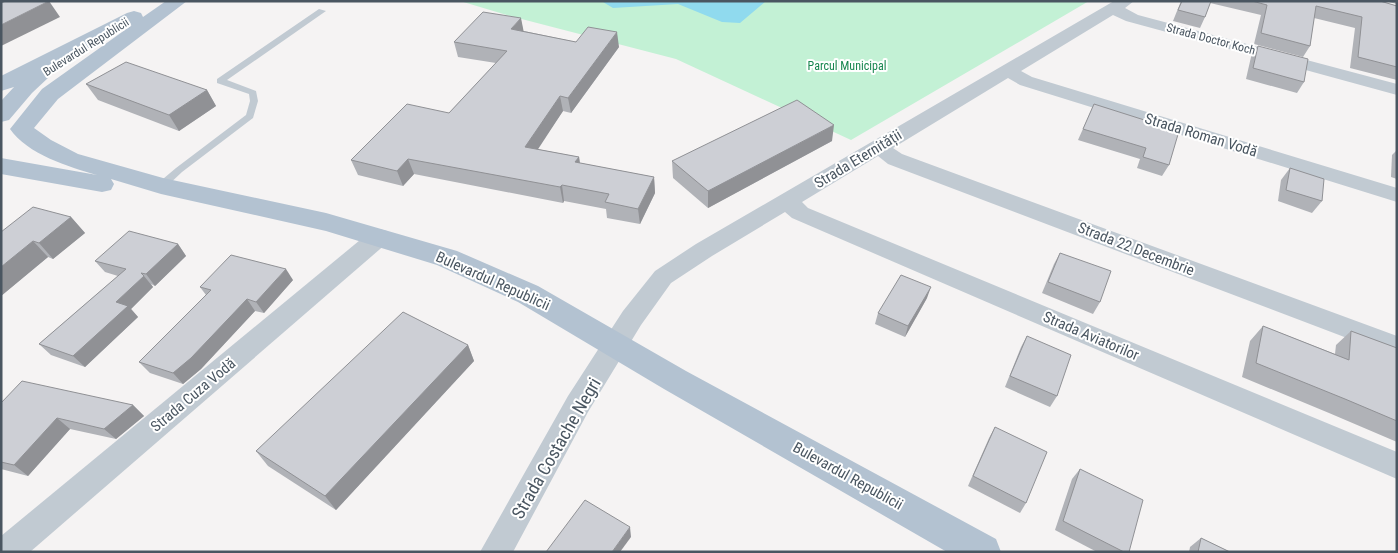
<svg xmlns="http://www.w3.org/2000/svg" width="1398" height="553" font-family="'Roboto Condensed',sans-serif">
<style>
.green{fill:#c3f1d5}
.water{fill:#90daee}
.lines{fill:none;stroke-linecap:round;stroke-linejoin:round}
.service{fill:#c1cad2;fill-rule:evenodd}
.minor{fill:#c1cad2;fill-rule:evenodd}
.primary{fill:#b3c2d1;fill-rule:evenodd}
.wall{fill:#b0b2b7}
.shaded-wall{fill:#909195}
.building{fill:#cdcfd5;stroke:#909195}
.labels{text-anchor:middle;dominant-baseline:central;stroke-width:4;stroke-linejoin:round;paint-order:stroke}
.far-street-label{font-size:12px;fill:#4a5661;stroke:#fff}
.far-park-label{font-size:12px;fill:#17864f;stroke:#fff}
.street-label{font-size:15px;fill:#4a5661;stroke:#fff}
.near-street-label{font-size:18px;fill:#4a5661;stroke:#fff}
</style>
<rect width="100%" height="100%" fill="#f5f3f3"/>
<path class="green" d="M460,1H1089L851,140L676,59L510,16Z"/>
<path class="water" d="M766,1L740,23L722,22L678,4L613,8L603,2Z"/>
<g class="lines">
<path class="service" d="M319,9L326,11L227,80L256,91L258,101L253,118L182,172L165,188H157L156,186L157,184L176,168L246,115L250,101L249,94L217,83V79Z"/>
<g class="minor">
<path d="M1114,1H1134L1125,8L1138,15L1397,84V95L1126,21L1113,15L1021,71L1032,77L1397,188V202L1020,85L1008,78L893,148L902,154L1397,336V357L888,164L878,156L802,202L808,208L1397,452V479L792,218L785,212L712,256L671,283L641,325L588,412L513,552H480L568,396L623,311L655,271L696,244Z"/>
<path d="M379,229L387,231L390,237L387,243L30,552H1V536L371,231Z"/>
</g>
<path class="primary" d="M166,1H187L58,99L34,128L51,140L78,154L163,178L326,213L457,251L538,286L686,371L996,539L1001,552H947L664,389L518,302L437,265L326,231L161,194L111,179L114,184L111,190L102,192L1,174V158L97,175C69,167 27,154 10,129L42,89L132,25L42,72L46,73L49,77L32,93L9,120L1,122V101L14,87L1,91V76L127,13L134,11L141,13L143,17Z"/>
</g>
<g class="wall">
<path d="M1181,1H1380L1397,6V80L1350,68L1355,28L1314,18L1310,46L1303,57L1254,44L1261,15L1210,3L1205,17L1200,28L1173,21Z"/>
<path d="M1385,1H1397V4Z"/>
<path d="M524,31L576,42L619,47L571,113L563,111L537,149L579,157L580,163L654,177L655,193L640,224L607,218L606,209L564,201L563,203L414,174L403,186L358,175L351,160L449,113L496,63L458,57L454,42Z"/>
<path d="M1258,46L1304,82L1297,93L1246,79L1251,57Z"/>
<path d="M86,84L207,90L216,106L179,131L98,100Z"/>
<path d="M1094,104L1169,165L1162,176L1137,168L1140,159L1078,140Z"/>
<path d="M832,141L708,208L673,178L672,161Z"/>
<path d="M1397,150V179L1391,177L1392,155Z"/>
<path d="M1290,168L1322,201L1312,213L1278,201L1281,180Z"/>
<path d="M71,217L85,233L53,259L48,257L1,296V232Z"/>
<path d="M178,244L186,256L155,286L151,284L153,287L131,309L138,317L85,367L51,355L39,344L118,276L105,272L95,261Z"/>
<path d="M1060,253L1100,302L1093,314L1042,293L1054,264Z"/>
<path d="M293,280L264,313L255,311L201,369L183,384L150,373L139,362L206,295L200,287Z"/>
<path d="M927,298L905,337L875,324L878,313Z"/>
<path d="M1263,326L1335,354L1336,345L1351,331L1397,348V442L1329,413L1242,377L1250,341Z"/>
<path d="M1027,336L1057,396L1050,407L1005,387L1021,347Z"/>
<path d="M468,345L474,361L336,510L268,466L256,451Z"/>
<path d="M1,403L133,405L144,416L116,439L70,429L28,476L1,469Z"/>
<path d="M995,427L1026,503L1020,513L968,486L989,438Z"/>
<path d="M1080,469L1129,552H1097L1055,530L1072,479Z"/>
<path d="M1201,538L1230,552H1189L1190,547Z"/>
</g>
<g class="shaded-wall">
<path d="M49,1L60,17L1,46V25Z"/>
<path d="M521,18L524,33L511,29Z"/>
<path d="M617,32L619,47L571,113L568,98Z"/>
<path d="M207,90L216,106L179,131L169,115Z"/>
<path d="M560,96L563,111L529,163L525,147Z"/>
<path d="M834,125L832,141L708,208V191Z"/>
<path d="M579,157L581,173L575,162Z"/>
<path d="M408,159L414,174L403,186L397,171Z"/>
<path d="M654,177L655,193L640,224L638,209Z"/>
<path d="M562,185L564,201L563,203L560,187Z"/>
<path d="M71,217L85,233L53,259L39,243Z"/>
<path d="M33,241L48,257L1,296V267Z"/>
<path d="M178,244L186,256L155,286L146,274Z"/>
<path d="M286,269L293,280L264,313L256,302Z"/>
<path d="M144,276L153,287L131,309L138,317L85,367L73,356L116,302Z"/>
<path d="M931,287L927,298L905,337L908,326Z"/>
<path d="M247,299L255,311L201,369L183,384L173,373Z"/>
<path d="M468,345L474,361L336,510L325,496Z"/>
<path d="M133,405L144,416L116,439L104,429Z"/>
<path d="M57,418L70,429L28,476L14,465Z"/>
<path d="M630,527L631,537L620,552H612Z"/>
</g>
<g class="building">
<path d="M6,1H49L1,25V3Z"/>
<path d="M1182,1H1211L1205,17L1178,10Z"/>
<path d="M1252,1H1380L1397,6V67L1358,57L1362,17L1316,6L1310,46L1261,33L1267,5Z"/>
<path d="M483,12L521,18L511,29L576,42L588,27L617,32L568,98L560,96L525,147L579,157L575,162L654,177L638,209L605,202L609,194L562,185L560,187L408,159L397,171L351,160L407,104L449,113L507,51L454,42Z"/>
<path d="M1258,46L1308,59L1304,82L1253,68Z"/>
<path d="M126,62L207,90L169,115L86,84Z"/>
<path d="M797,100L834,125L708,191L672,161Z"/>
<path d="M1094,104L1179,131L1169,165L1143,157L1146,148L1083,129Z"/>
<path d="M1290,168L1324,179L1322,201L1286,190Z"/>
<path d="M33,207L71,217L39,243L33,241L1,267V232Z"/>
<path d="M129,231L178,244L146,274L141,273L144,276L116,302L128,306L73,356L39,344L126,269L95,261Z"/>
<path d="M1060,253L1111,271L1100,302L1048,282Z"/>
<path d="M231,255L286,269L256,302L247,299L191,358L173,373L139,362L211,290L200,287Z"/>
<path d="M901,275L931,287L908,326L878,313Z"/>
<path d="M403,312L468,345L325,496L256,451Z"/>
<path d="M1263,326L1349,360L1351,331L1397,348V421L1345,399L1256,363Z"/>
<path d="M1027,336L1071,355L1057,396L1010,376Z"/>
<path d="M22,381L133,405L104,429L57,418L14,465L1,462V403Z"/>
<path d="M995,427L1047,452L1026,503L973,476Z"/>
<path d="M1080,469L1143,500L1129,552H1124L1063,521Z"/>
<path d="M585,500L630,527L612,552H546Z"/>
<path d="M1201,538L1230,552H1198Z"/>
</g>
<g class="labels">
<g class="far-street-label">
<text transform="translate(1211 39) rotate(15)">Strada Doctor Koch</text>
<text transform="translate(86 47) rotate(-32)">Bulevardul Republicii</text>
</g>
<g class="far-park-label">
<text x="847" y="66">Parcul Municipal</text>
</g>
<g class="street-label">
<text transform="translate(1201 135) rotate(17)">Strada Roman Vodă</text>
<text transform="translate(858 159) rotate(-31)">Strada Eternității</text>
<text transform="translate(1136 249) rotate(21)">Strada 22 Decembrie</text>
<text transform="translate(493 281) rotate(24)">Bulevardul Republicii</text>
<text transform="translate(1091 336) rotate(23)">Strada Aviatorilor</text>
<text transform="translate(193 395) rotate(-40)">Strada Cuza Vodă</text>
<text transform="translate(848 476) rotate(29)">Bulevardul Republicii</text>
</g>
<g class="near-street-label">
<text transform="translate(556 448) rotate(-60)">Strada Costache Negri</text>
</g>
</g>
<rect width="1398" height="553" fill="none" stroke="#4a5661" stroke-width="5"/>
</svg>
